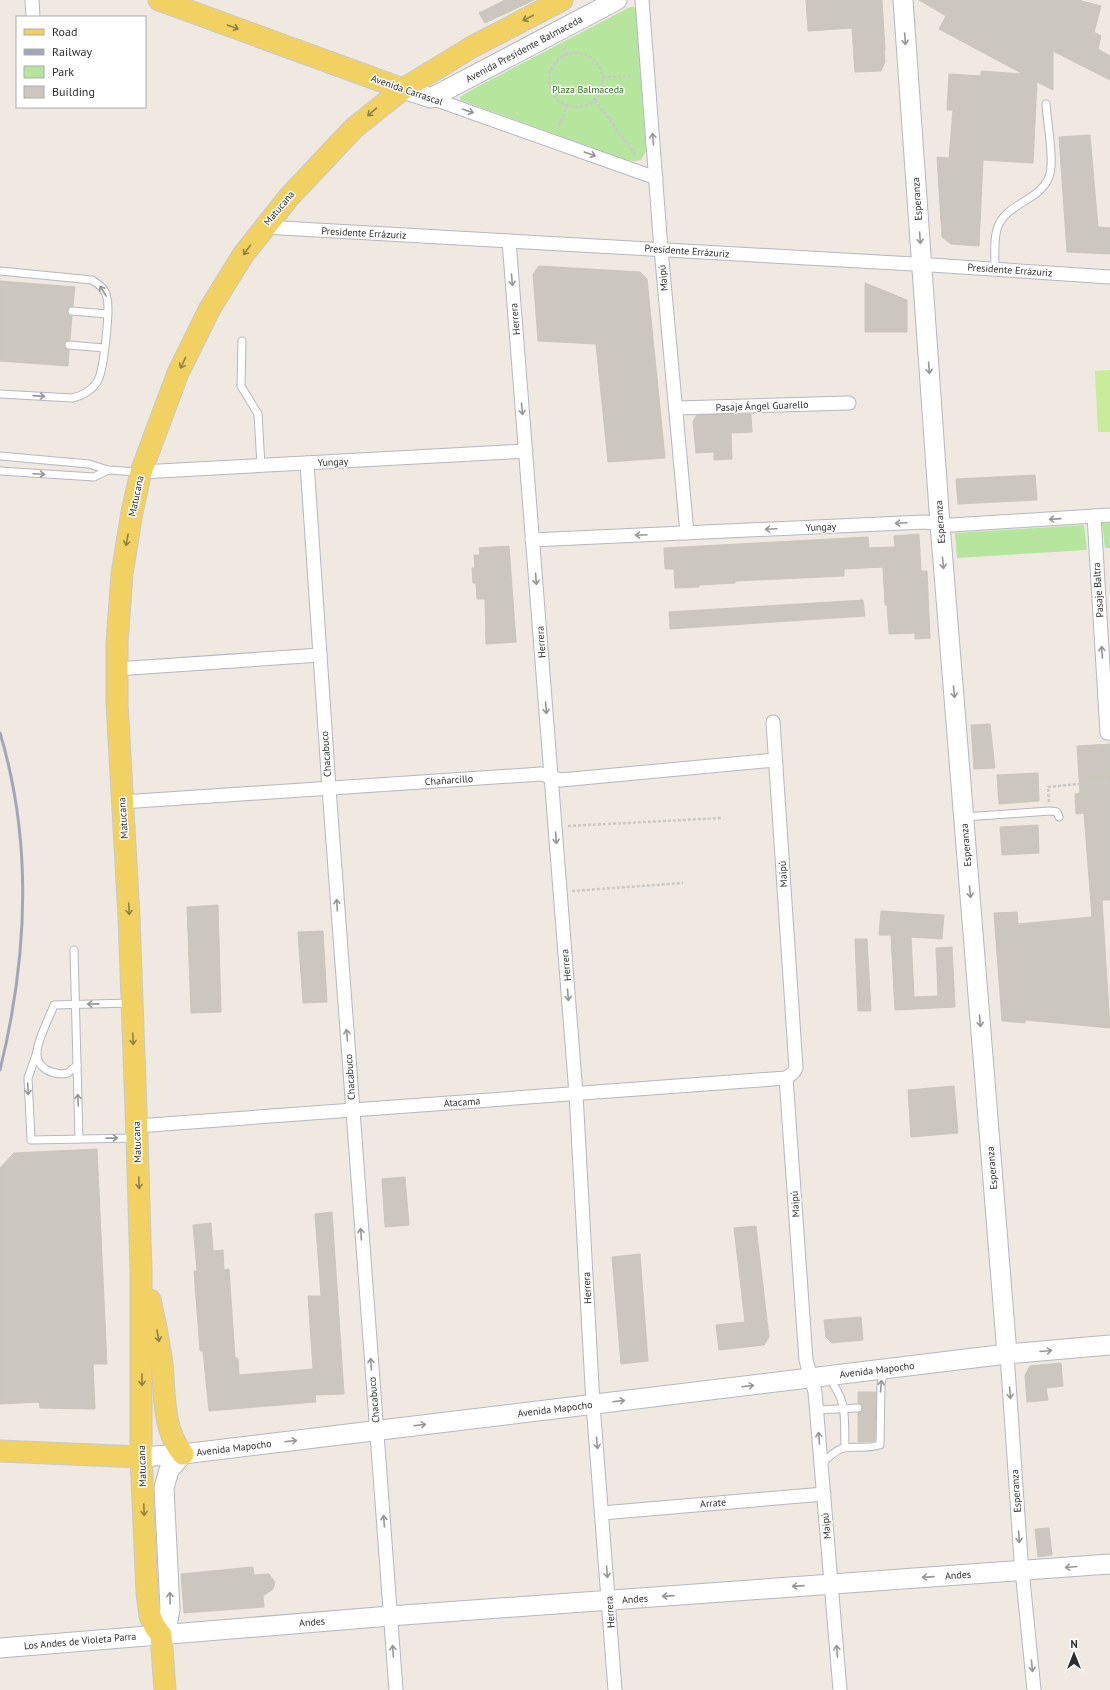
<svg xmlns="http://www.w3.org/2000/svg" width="1110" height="1690" font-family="'PT Sans',sans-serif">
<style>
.green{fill:#b6e59e}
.pitch{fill:#c9ec9a}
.building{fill:#cbc7bf;stroke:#cbc5ba}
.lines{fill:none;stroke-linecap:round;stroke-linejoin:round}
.lane-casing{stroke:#b4b7c1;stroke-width:9}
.street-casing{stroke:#b4b7c1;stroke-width:15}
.secondary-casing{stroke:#b4b7c1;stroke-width:21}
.primary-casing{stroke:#c9c9c9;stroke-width:23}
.path{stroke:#c9c9c9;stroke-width:2.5;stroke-dasharray:3 2;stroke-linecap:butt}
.lane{stroke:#fff;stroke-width:7}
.street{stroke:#fff;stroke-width:13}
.secondary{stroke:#fff;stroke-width:19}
.primary{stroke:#f2d163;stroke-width:21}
.rail{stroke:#a3a6b8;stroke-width:3}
.oneway{stroke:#908048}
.oneway2{stroke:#969696}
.labels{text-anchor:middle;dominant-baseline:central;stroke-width:3;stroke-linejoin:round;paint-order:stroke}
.street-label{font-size:10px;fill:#2e2e2e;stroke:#fff}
.park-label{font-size:10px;fill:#2c6e1b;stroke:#fff}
</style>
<rect width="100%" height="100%" fill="#efe9e1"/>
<g class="green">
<path d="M630,7H634L636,9L646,151L641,160L633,161L624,159L460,100V97L477,87Z"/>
<path d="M1102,523H1110V548H1105Z"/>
<path d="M1084,525L1087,550L957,558L955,533Z"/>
</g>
<path class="pitch" d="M1110,370V432H1098L1095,371Z"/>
<g class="building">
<path d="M505,0H534L485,23L479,13Z"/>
<path d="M806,0H882L885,50H884L885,62L881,71L855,72L852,28L808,31Z"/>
<path d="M919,0H1078L1101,6L1094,32L1101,36L1098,49L1110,56V80L1053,51V90L1037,82L1033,163L983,160L979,246L951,244L942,237L937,157L949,158L953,110H947L949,74L981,76V71L1023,74L939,29L946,16Z"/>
<path d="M1090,135L1098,227L1110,228V254L1067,252L1059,137Z"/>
<path d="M539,266L640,272L647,279L665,458L608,462L596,344L538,341L533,274Z"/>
<path d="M0,281L75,287L73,306L70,307L67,310L69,315L72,316L70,340L67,341L64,344L66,349L69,350L68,366L0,361Z"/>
<path d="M865,283L907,300V332H865Z"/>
<path d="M751,414L752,432L731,433L732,459L714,460V452L696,453L693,421L697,415Z"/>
<path d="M1035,475L1037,500L958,504L956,479Z"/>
<path d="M919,534L921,571H927L930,638L915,639V633L889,634L887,605H885L883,567L844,569V576L735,581V583L699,585V587L675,588L674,569H665L664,548L868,537L869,548L895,547L894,536Z"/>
<path d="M509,546L516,642L486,644L485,599H477L476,583H473L472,568H475L474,555H480L479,548Z"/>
<path d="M863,600L865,616L670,629L669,612Z"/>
<path d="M990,724L995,768L974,769L971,725Z"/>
<path d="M1110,744V900H1102L1110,1028L1025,1020V1023L1002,1021L994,913L1017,912L1018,924L1092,917L1084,813L1076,814L1075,794L1080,793L1077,746Z"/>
<path d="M1038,773L1039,801L999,804L997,775Z"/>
<path d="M1038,825L1039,853L1002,855L1000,827Z"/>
<path d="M218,905L221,1012L191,1013L187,907Z"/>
<path d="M881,911L944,915L942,939L911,937L914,997L938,996L936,948L952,947L955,1007L895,1010L891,935H879Z"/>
<path d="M323,931L327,1002L303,1003L298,932Z"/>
<path d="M855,939H867L871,1011H858Z"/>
<path d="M954,1086L958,1133L911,1137L908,1090Z"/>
<path d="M97,1149L107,1364H93L95,1409L40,1408L39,1402L0,1404V1168L14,1153Z"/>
<path d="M405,1177L409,1225L385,1227L382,1179Z"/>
<path d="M332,1212L344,1394L315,1395L316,1402L209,1411L203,1351H200L194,1271H197L193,1225L211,1223L213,1251L223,1250L224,1270L229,1269L235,1358H238L239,1375L313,1369L308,1296H321L315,1214Z"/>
<path d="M756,1226L769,1337L764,1345L719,1350L716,1325L745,1322L734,1228Z"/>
<path d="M640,1254L648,1361L621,1364L612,1257Z"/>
<path d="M861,1317L863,1340L832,1343L826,1337L824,1320Z"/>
<path d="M1061,1363L1063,1386L1046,1388L1048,1400L1027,1402L1025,1375L1030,1366Z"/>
<path d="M858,1392H876L875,1441L858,1442V1413L863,1408L862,1405L858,1403Z"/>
<path d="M1049,1528L1052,1555L1038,1557L1035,1529Z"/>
<path d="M253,1567L254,1575L269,1574L275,1582L273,1589L263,1596L264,1607L184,1613L181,1574Z"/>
</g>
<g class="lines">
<defs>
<g id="lane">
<path d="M995,269C995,256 993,236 999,224C1009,203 1040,200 1049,177C1055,162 1047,122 1046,104"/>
<path d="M0,271L92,280C99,284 106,289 107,298C110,310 104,372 97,382C91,391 82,396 72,398L0,394"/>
<path d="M72,311L107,314"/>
<path d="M242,341L241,386L258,414L261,466"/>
<path d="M69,345L104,348"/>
<path d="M0,456L89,464L108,470L138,472"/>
<path d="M0,471L94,477L108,470"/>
<path d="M964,817L1050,811L1057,812L1059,817"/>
<path d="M74,950L79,1139"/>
<path d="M37,1052L28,1078L31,1140L135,1138"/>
<path d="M77,1065L68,1073C54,1076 36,1069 37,1052C37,1041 50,1016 54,1005L131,1003"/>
<path d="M828,1377C848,1402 844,1416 845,1446"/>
<path d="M816,1410L858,1408"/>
<path d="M821,1465C847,1436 851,1453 880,1445L881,1385L882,1378L886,1372"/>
</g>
<g id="street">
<path d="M32,0L33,17"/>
<path d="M642,0L661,249L687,533"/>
<path d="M431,98L656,178"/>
<path d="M264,227L931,265L1110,277"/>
<path d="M509,241L576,1094L593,1404L615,1690"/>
<path d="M676,408L849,403"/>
<path d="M307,463L329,788L396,1690"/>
<path d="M141,472L526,451"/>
<path d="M1094,516L1107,733H1110"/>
<path d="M532,540L924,522L952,525L1110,515"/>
<path d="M116,669L320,655"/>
<path d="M122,802L541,774L561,780L775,760"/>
<path d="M786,1078L806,1360L815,1392L840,1690"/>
<path d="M137,1126L786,1078L793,1073L796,1068L773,722"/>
<path d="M1007,1354L1021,1560L1034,1690"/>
<path d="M602,1513L824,1494"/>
</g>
<g id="secondary">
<path d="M903,0L940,524L1007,1354"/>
<path d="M403,89L431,98L617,0"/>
<path d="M141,1457L183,1454L1007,1354L1110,1345"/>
<path d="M161,1635L168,1621L170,1609L164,1488L169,1470L183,1454"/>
<path d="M0,1648L390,1616L1110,1564"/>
</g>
<g id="primary">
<path d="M159,0L403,89"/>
<path d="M150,1300C155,1321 159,1342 162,1363C165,1393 162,1430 183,1454"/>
<path d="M0,1451L141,1457"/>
<path d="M165,1690L161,1635L155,1627L150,1616L147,1593L141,1457V1271L137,1138L129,917L117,703V643L122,574L132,512L141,472L178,373L209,310L243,255L289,197L354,128L403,89L472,47L562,0"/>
</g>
</defs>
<use href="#lane" class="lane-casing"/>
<use href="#street" class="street-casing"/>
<use href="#secondary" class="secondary-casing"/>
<use href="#primary" class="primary-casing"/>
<g class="path">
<path d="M564,48L567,55"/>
<circle cx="576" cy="80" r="27"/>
<path d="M603,77L632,76"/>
<path d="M595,100L635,154"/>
<path d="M559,126L567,106"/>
<path d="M1049,802L1048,787L1110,781"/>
<path d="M568,826L722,818"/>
<path d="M572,891L683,883"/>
</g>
<use href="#lane" class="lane"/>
<use href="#street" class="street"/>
<use href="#secondary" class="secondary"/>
<use href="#primary" class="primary"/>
<path class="rail" d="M0,733C33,843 27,960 0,1070"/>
</g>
<defs><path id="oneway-shaft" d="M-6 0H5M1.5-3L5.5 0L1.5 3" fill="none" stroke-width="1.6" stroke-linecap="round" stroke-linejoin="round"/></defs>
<g class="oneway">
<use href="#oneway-shaft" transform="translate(528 18) rotate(152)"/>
<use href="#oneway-shaft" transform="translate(233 27) rotate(20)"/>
<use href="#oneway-shaft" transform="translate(372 112) rotate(139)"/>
<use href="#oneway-shaft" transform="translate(247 250) rotate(126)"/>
<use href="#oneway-shaft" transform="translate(183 363) rotate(115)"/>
<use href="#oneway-shaft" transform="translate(127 540) rotate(100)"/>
<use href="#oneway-shaft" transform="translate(129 909) rotate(87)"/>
<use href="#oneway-shaft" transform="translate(133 1039) rotate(88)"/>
<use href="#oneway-shaft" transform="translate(139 1183) rotate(88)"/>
<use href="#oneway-shaft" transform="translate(158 1336) rotate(80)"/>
<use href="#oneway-shaft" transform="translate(142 1380) rotate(90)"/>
<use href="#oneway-shaft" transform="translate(144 1510) rotate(88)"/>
</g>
<g class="oneway2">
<use href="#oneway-shaft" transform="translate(905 39) rotate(86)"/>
<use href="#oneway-shaft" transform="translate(468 111) rotate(19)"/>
<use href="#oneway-shaft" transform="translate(653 139) rotate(-94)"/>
<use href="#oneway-shaft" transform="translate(590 154) rotate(20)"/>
<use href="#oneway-shaft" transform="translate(920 238) rotate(86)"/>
<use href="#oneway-shaft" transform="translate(512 280) rotate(85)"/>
<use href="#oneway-shaft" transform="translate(103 291) rotate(-122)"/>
<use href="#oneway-shaft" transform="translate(929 368) rotate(86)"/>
<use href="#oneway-shaft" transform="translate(39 396) rotate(4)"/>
<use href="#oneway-shaft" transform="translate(522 409) rotate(85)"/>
<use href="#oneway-shaft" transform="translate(39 474) rotate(3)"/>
<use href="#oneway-shaft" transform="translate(1055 519) rotate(176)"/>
<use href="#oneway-shaft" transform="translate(901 523) rotate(177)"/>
<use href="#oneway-shaft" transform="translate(771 529) rotate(177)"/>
<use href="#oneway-shaft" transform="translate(641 535) rotate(177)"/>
<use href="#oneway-shaft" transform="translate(943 563) rotate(85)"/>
<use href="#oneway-shaft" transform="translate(536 579) rotate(86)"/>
<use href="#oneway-shaft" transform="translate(1102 652) rotate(-94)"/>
<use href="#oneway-shaft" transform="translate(954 692) rotate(85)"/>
<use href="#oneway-shaft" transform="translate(546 708) rotate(86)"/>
<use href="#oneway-shaft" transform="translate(556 838) rotate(86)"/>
<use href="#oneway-shaft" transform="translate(970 892) rotate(85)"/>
<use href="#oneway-shaft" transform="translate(337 905) rotate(-94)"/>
<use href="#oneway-shaft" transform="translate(568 995) rotate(85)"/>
<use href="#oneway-shaft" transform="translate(93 1004) rotate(179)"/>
<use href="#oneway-shaft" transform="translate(980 1021) rotate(85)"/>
<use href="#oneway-shaft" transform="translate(347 1035) rotate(-94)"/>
<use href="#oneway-shaft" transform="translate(28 1089) rotate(87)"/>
<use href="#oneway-shaft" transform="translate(78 1100) rotate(-92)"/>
<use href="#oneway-shaft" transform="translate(112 1138) rotate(-1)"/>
<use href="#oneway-shaft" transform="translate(361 1234) rotate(-94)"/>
<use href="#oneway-shaft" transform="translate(1046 1351) rotate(-5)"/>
<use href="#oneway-shaft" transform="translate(371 1364) rotate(-94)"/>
<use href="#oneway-shaft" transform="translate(748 1386) rotate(-7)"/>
<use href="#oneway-shaft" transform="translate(881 1386) rotate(-85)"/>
<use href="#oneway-shaft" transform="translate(1010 1393) rotate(86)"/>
<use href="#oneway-shaft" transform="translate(619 1401) rotate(-7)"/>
<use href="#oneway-shaft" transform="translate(420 1425) rotate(-7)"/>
<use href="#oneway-shaft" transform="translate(819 1438) rotate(-95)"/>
<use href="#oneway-shaft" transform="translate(291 1441) rotate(-7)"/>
<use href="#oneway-shaft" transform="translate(597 1443) rotate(85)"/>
<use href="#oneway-shaft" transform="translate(384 1521) rotate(-94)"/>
<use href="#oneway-shaft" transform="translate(1019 1537) rotate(86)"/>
<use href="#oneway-shaft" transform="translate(1071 1567) rotate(175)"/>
<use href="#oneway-shaft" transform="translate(607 1572) rotate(86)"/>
<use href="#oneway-shaft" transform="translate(928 1577) rotate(176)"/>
<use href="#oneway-shaft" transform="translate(798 1586) rotate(176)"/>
<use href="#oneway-shaft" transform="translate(668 1596) rotate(176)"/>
<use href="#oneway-shaft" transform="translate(170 1598) rotate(-91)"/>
<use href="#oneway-shaft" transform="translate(393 1651) rotate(-94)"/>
<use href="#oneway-shaft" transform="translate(837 1651) rotate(-94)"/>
<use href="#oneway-shaft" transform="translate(1032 1666) rotate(84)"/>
</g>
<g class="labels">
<g class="street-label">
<text transform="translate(524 49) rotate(-28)">Avenida Presidente Balmaceda</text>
<text transform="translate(407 90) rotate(19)">Avenida Carrascal</text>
<text transform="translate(917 199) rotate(-94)">Esperanza</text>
<text transform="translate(279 208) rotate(-50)">Matucana</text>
<text transform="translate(364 233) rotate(3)">Presidente Errázuriz</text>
<text transform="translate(687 251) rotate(4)">Presidente Errázuriz</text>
<text transform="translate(1010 270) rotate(4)">Presidente Errázuriz</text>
<text transform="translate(663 278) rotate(-95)">Maipú</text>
<text transform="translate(515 319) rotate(-95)">Herrera</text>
<text transform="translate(762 406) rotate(-2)">Pasaje Ángel Guarello</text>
<text transform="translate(333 462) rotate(-3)">Yungay</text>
<text transform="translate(136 496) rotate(-78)">Matucana</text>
<text transform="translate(940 522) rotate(-94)">Esperanza</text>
<text transform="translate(821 527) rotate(-3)">Yungay</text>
<text transform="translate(1098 590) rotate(-94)">Pasaje Baltra</text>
<text transform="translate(541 642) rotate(-94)">Herrera</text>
<text transform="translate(326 754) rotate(-94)">Chacabuco</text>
<text transform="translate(449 780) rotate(-4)">Chañarcillo</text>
<text transform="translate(123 818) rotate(-94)">Matucana</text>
<text transform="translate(966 845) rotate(-95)">Esperanza</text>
<text transform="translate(783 874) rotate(-94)">Maipú</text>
<text transform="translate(566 965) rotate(-95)">Herrera</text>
<text transform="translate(350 1077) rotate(-94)">Chacabuco</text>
<text transform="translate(462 1102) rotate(-4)">Atacama</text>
<text transform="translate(137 1142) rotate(-92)">Matucana</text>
<text transform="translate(992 1168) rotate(-95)">Esperanza</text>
<text transform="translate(795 1204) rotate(-94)">Maipú</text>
<text transform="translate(587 1288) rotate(-93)">Herrera</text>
<text transform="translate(877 1370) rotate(-7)">Avenida Mapocho</text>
<text transform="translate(374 1400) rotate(-95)">Chacabuco</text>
<text transform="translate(555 1409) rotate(-7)">Avenida Mapocho</text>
<text transform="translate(234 1448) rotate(-7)">Avenida Mapocho</text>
<text transform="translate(142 1466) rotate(-92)">Matucana</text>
<text transform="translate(1016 1491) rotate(-94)">Esperanza</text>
<text transform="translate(713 1503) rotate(-5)">Arrate</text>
<text transform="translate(826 1526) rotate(-95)">Maipú</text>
<text transform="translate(958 1575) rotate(-4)">Andes</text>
<text transform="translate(635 1599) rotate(-4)">Andes</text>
<text transform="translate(610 1612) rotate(-94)">Herrera</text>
<text transform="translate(312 1622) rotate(-5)">Andes</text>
<text transform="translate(80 1641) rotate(-5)">Los Andes de Violeta Parra</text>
</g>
<g class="park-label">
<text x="588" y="89">Plaza Balmaceda</text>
</g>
</g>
<rect x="16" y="16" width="130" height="92" fill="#ffffff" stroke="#ababab"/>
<rect x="24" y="29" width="20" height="6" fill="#f2d163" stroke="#ababab"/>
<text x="52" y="36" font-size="12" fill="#2e2e2e">Road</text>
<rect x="24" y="49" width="20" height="6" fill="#a3a6b8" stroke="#ababab"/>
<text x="52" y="56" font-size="12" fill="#2e2e2e">Railway</text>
<rect x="24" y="66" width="20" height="12" fill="#b6e59e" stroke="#ababab"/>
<text x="52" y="76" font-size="12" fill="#2e2e2e">Park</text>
<rect x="24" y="86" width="20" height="12" fill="#cbc7bf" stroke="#ababab"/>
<text x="52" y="96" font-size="12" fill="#2e2e2e">Building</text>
<g transform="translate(1074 1654)" stroke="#ffffff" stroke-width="3" paint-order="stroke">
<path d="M0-3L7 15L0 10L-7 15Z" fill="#2e2e2e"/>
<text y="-6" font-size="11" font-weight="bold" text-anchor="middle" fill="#2e2e2e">N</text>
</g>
</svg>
